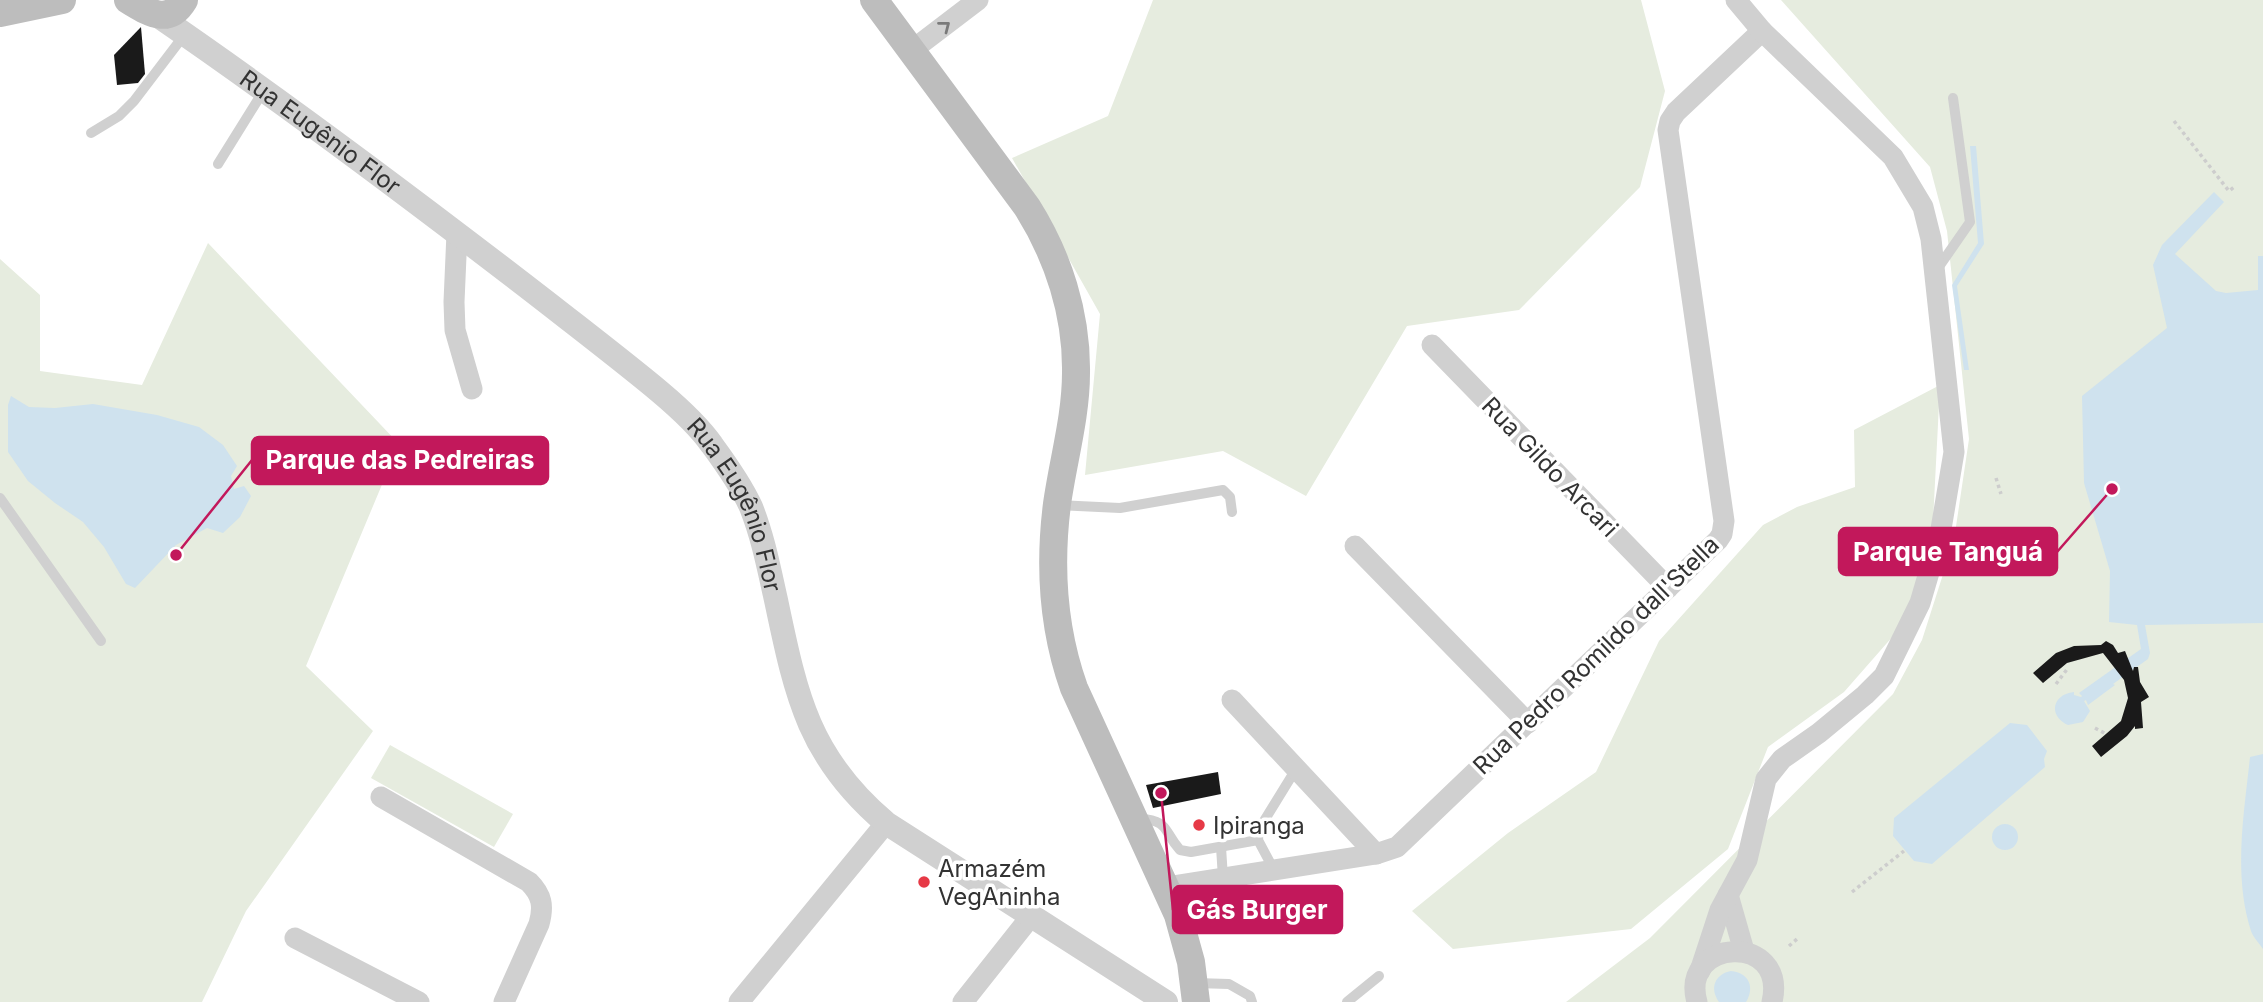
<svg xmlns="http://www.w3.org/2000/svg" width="2263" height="1002" font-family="Inter,sans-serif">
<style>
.green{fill:#e6ecdf}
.water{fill:#cfe2ee}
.building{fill:#1a1a1a}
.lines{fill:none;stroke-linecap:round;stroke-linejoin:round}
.path{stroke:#cdcdcd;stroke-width:3.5;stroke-dasharray:3.5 3.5;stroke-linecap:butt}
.service{stroke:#d0d0d0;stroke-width:10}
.minor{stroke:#d0d0d0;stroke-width:21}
.tertiary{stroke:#d0d0d0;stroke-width:24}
.secondary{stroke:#bdbdbd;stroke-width:28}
.oneway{stroke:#7a7a7a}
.poi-dot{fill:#e63946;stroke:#fff;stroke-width:2.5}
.labels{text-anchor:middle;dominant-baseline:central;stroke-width:7;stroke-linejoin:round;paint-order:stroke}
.street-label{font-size:24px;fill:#333;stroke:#fff}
.poi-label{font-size:24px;fill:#333;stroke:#fff;text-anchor:start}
.leader{fill:none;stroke:#c2185b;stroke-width:2.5}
.callout-dot{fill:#c2185b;stroke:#fff;stroke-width:2.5}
.callout{fill:#c2185b;stroke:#c2185b;stroke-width:2.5}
.callout-label{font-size:26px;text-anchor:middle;font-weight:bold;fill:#fff}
</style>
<rect width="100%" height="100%" fill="#fff"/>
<g class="green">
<path d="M1153,0H1641L1665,91L1640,187L1519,310L1407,326L1306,496L1223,451L1085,475L1100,314L1012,158L1108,116Z"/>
<path d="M1781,0H2263V1002H1566L1650,938L1893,694L1922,640L1954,540L1969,439L1947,231L1930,167Z"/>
<path d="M208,243L399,444L306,666L373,731L246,911L202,1002H0V259L40,295V371L142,385Z"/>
<path d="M1940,385L1932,541L1901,627L1844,692L1768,747L1728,849L1631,929L1453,949L1412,911L1508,833L1596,772L1659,641L1763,525L1797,507L1855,487L1854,430Z"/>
<path d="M390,745L513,814L494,847L371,778Z"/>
</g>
<g class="water">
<path d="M1970,146H1976L1984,244L1957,286L1969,370H1964L1952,285L1978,243Z"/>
<path d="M2214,192L2224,202L2175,254L2216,291L2226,293L2258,290V256H2263V623L2145,625L2150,653L2148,659L2113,684L2115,685L2088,705L2086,700L2084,701L2090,711L2083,722L2068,725C2047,715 2053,694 2074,692V695L2081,697L2082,696L2079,693L2141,649L2137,625L2109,622L2110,571L2084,483L2082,396L2167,328L2153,265L2162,245Z"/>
<path d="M11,396L29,407L55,408L93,404L157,415L199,427L223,445L237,466L231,476L234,489L244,486L251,496L240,517L223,533L207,528L176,545L135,588L126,584L104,547L83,522L55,503L28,481L8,452V405Z"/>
<path d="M2010,723L2027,725L2047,751L2044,759L2045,767L1932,864L1914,861L1893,836L1894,818Z"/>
<path d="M2263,754V949C2259,943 2253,937 2251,931C2233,875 2244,814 2250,757Z"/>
<circle cx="2005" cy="837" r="13"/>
<path d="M1731,971C1749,973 1755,987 1746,1002H1719C1709,988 1715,974 1731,971Z"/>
</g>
<g class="building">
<path d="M141,27L145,74L138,83L117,85L114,55Z"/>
<path d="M2106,641L2113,645L2118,653L2125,651L2133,671L2134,667H2138L2140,682L2149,697L2141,702L2143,728L2135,729V726L2127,736L2101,757L2092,746L2121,721L2128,698L2124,680L2103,653L2067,663L2043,683L2033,673L2056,653L2074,646L2101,645Z"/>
<path d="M1218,772L1221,794L1153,808L1146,785Z"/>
</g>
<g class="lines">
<g class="path">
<path d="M2174,121L2229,191L2234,187"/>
<path d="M1996,478L2001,494"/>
<path d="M2056,684L2068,668"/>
<path d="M2095,728L2106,734"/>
<path d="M1852,892L1904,851"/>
<path d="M1789,946L1797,939"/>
</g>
<g class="service">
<path d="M91,133L119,116L134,101L185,34"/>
<path d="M218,164L264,90"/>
<path d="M1936,271L1970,222L1953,98"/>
<path d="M0,498L101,641"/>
<path d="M1057,505L1120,508L1223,490L1230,497L1232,512"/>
<path d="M1138,818C1171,822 1161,828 1180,850L1191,852L1258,840"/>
<path d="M1221,847L1223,878"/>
<path d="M1274,870L1258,840L1259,829L1296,769"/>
<path d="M1195,983L1229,984L1250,996L1252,1002"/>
<path d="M1347,1002L1379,976"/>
</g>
<g class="minor">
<path d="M911,51L978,0"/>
<path d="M457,233L454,302L455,330L472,389"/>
<path d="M1432,345L1668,588"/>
<path d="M1355,546L1528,723"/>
<path d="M1232,700L1376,854"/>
<path d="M381,797L529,882C542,895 544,906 539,924L504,1002"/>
<path d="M1166,887L1376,854L1397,847L1718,540L1722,534L1724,521L1668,130L1670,121L1676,112L1762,31"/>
<path d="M1728,895L1744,951"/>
<path d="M295,938L419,1002"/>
<path d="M1700,971L1720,910L1747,860L1766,779L1782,759L1819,733L1865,695L1884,676L1920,603L1940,535L1954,452L1931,239L1923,207L1893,157L1762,31L1736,0"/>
<path d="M739,1002L886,823"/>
<path d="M963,1002L1032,915"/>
<path d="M1697,1002C1679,938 1788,932 1772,1002"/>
</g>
<path class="tertiary" id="s1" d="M157,15C291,107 421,205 549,304C586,333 624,362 660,392C679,408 698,425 712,445C726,464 741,485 751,507C763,537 769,569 776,600C796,695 808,757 886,823L1166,1002"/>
<g class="secondary">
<path d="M128,0C147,11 168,27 184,0"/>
<path d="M874,0L1027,207C1058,256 1077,314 1076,373C1076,417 1063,461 1057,504C1049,567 1053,629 1074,688L1178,915L1191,962L1196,1002"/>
<path d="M0,13L62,0"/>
</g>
</g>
<defs><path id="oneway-chevron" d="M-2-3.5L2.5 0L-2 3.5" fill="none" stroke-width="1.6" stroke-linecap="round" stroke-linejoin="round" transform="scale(1.75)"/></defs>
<use class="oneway" href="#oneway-chevron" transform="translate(945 26) rotate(-38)"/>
<g class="poi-dot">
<circle cx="1199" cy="825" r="7"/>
<circle cx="924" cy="882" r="7"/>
</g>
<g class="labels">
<g class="street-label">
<text stroke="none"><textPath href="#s1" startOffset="201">Rua Eugênio Flor</textPath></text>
<text transform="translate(1550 467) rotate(46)">Rua Gildo Arcari</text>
<text stroke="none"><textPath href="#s1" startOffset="768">Rua Eugênio Flor</textPath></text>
<text transform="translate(1596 655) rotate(-44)">Rua Pedro Romildo dall'Stella</text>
</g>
<g class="poi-label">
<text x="1213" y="825">Ipiranga</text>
<text x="938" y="868">Armazém<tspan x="938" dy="28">VegAninha</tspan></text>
</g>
</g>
<path class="leader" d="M176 555L252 460M2112 489L2057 552M1161 793L1173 910"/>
<g class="callout-dot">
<circle cx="176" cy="555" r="7"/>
<circle cx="2112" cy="489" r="7"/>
<circle cx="1161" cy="793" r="7"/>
</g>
<g class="callout">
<rect x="252" y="437" width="296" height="47" rx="7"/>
<rect x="1839" y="528" width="218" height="47" rx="7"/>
<rect x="1173" y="886" width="169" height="47" rx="7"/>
</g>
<g class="callout-label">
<text x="400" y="469">Parque das Pedreiras</text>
<text x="1948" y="561">Parque Tanguá</text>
<text x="1257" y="919">Gás Burger</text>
</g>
</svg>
